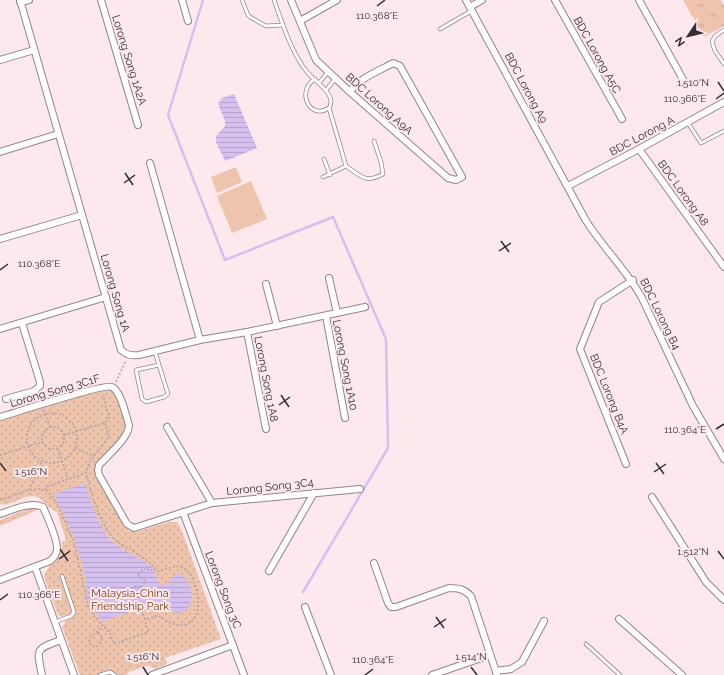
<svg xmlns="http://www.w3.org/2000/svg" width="724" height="675" font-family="Raleway,sans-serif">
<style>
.grass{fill:url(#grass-tufts)}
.park{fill:url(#park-dots)}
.pitch{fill:#eec4ac}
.water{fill:url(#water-rules)}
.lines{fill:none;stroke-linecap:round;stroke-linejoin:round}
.stream{stroke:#d4c0ef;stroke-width:2.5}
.lane-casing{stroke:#968389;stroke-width:4.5}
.street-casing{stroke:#968389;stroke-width:8}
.path{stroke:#b0a0a5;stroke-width:1.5;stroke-dasharray:2 2;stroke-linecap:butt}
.lane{stroke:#fff;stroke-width:3}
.street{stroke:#fff;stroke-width:6}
.ticks{fill:none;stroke:#352d2f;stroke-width:1.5}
.labels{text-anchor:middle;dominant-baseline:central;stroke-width:4;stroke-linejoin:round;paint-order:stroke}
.street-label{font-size:11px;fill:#352d2f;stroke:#fde8ee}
.park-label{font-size:11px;fill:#793e14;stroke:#fde8ee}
.ticks-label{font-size:10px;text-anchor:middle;fill:#352d2f;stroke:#fde8ee;stroke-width:4;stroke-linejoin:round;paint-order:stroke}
</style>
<defs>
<pattern id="grass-tufts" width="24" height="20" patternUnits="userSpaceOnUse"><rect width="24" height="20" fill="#eec4ac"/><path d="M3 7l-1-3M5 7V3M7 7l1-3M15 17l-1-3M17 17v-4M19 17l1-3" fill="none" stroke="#cda994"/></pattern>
<pattern id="park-dots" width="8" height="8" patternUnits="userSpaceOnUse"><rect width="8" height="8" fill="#eec4ac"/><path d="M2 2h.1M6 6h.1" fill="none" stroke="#cda994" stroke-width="1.8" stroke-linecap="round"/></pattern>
<pattern id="water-rules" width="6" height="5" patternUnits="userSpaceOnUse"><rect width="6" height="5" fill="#d4c0ef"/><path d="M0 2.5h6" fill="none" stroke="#b7a5cd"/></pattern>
</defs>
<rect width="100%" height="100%" fill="#fde8ee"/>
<path class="grass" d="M683,0H722L721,1L724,6V26L704,37Z"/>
<g class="park">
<path d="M110,388L117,393L127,425L126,431L99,462L95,468L97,478L123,524L129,531L136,532L169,522H177L182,531L221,639L165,658L167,664L155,669L148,665L129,672L127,675H80L62,627L65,623L63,617L58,615L44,576L51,563L56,561L60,556L62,550V542L66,540L57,512C49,509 44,500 37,497C23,493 11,508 0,504V420Z"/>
<path d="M36,506L40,509L0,526V520Z"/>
</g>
<g class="pitch">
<path d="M236,167L242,182L217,193L211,177Z"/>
<path d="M251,181L267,219L232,233L217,196Z"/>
</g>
<g class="water">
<path d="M234,94L257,148L225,161L216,142V136L225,126V121L218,104L222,98Z"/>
<path d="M85,483C91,502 97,524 110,539C121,550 137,556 149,565C158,573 155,578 161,586L167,584L177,573C180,574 183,576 185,578C193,587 196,606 182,612C175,615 168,609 161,607L155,610L150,607H142L102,622L88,600L84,570L74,537L54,494Z"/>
</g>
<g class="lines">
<path class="stream" d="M203,0L168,115L225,260L333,217L386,339L388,448L303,592"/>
<defs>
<g id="lane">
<path d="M242,0L248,15L250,17L266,26L283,25"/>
<path d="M274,0C282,22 292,55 308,73C315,82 338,95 329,108L346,166L323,177"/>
<path d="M440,29L473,10"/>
<path d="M724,30L715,36L712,42L715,51L724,64"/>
<path d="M315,79C296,90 309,121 329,108"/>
<path d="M319,83L328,72"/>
<path d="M326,90L335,79"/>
<path d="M688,123L701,143L724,131"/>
<path d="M324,159L330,175"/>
<path d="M346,166C361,176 365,184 383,174L381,162L374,141"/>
<path d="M155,352L159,365L136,370L142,399L146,402L164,397L168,394L159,365"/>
<path d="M55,622L71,616L74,612L62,576"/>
<path d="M586,644L620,675"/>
<path d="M100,675L110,672L115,675"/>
</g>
<g id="street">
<path d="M20,0L121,350C127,355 131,356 139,355L200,340L247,332L365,307"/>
<path d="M101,0L138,125"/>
<path d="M182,0L188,21"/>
<path d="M291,0L316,60L350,92L448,178L456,180L462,177L400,66L393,63C379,71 359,78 350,92"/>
<path d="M466,0L585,219C602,247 626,269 642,298L693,406L724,459"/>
<path d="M555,0L622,119"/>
<path d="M639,0L685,83"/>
<path d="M20,2L29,0"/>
<path d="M470,7L482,0"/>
<path d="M300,21L337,0"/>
<path d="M0,60L34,50"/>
<path d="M639,149L724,267"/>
<path d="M0,152L58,134"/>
<path d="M150,163L200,340"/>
<path d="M568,186L639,149L724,102"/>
<path d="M0,239L82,215"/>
<path d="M329,278L337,313"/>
<path d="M266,284L277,326"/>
<path d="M326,316L345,418"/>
<path d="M0,329L106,297"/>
<path d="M247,332L266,429"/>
<path d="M6,399L34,391L40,386V382L22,323"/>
<path d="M0,417C14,413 105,383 112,387C121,391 126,416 129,425C129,438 108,455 99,465L98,470L99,475L127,524L134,528L212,503L360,489"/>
<path d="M167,427L212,503"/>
<path d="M626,464L580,349L599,302L633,280"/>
<path d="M652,497L706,582L724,600"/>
<path d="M183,512L244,675"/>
<path d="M0,514C12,510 31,501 43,507C47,516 58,540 57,550C56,555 54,558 50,561L0,580"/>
<path d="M374,563L388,603L391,607H396L449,588C459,588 464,589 471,596L497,675"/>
<path d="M35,567L74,675"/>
<path d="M269,571L314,493"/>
<path d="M305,607L331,675"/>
<path d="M619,619L682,675"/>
<path d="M496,671L511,669L522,662L544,621"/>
<path d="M42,675C36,648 36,649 61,640"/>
<path d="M152,675L233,645"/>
<path d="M432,675L490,655"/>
</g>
</defs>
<use href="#lane" class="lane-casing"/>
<use href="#street" class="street-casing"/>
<g class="path">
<path d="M116,382L126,360"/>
<path d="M44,410L50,427"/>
<circle cx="52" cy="438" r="25"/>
<path d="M105,423L109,436L89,463L86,473L93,498L102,521L112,537L118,542L147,560L158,571L177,566C181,567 185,569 188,572C195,580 199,596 198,607C196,628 175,630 162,617L156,616L146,620"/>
<circle cx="53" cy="438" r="11"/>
<path d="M64,435L105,423L109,418L103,395"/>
<path d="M75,448L94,456"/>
<path d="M58,449L68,479"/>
<path d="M0,455L42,442"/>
<path d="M29,490L42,461"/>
<path d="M46,490V487L86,473"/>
<path d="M0,500L29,490L39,489L46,490L52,496L58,506L74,542L88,606L95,618L110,633L114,644L148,632L142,610H140"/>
<path d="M136,601L131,592L136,586L140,588L146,581L137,575L145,568L150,571L154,568"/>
<path d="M98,632C103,637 103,640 99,645L95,647L90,644L89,639C93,634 98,632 102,626"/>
</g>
<use href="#lane" class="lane"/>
<use href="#street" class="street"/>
</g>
<path class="ticks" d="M377,6L385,0M718,82L724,91M716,99L724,93M125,173L133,185M124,183L135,175M501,241L509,252M499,251L511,243M0,270L8,264M281,395L289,407M279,405L290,397M716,429L724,424M0,463L6,471M656,463L664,474M654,472L666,464M60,549L68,561M718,551L724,559M59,559L70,551M0,600L8,594M436,617L444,628M434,627L446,619M143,667L148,675M471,667L477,675M365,675L373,669"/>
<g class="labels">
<g class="street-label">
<text transform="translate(597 55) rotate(61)">BDC Lorong A5C</text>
<text transform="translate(129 60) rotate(73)">Lorong Song 1A2A</text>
<text transform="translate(526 88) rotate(62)">BDC Lorong A9</text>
<text transform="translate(379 104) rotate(42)">BDC Lorong A9A</text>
<text transform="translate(642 136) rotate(-28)">BDC Lorong A</text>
<text transform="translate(683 193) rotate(54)">BDC Lorong A8</text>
<text transform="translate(115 293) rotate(74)">Lorong Song 1A</text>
<text transform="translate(660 314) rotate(64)">BDC Lorong B4</text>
<text transform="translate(345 365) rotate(79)">Lorong Song 1A10</text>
<text transform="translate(266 379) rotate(79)">Lorong Song 1A8</text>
<text transform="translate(55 391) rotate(-16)">Lorong Song 3C1F</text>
<text transform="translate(609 394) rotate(68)">BDC Lorong B4A</text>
<text transform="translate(270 487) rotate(-6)">Lorong Song 3C4</text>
<text transform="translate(223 590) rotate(69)">Lorong Song 3C</text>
</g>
<g class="park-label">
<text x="130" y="593">Malaysia-China<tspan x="130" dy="13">Friendship Park</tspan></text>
</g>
</g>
<g class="ticks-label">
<text x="377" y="19">110.368°E</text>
<text x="693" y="86">1.510°N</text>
<text x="685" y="102">110.366°E</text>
<text x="39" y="267">110.368°E</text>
<text x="685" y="433">110.364°E</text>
<text x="31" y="475">1.516°N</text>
<text x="693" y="555">1.512°N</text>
<text x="39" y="598">110.366°E</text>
<text x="143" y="660">1.516°N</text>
<text x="471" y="660">1.514°N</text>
<text x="373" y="663">110.364°E</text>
</g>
<g transform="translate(688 36) rotate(235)" stroke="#fde8ee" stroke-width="3" paint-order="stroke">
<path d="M0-3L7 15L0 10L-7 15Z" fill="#352d2f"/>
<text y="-6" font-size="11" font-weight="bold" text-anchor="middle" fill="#352d2f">N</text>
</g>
</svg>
